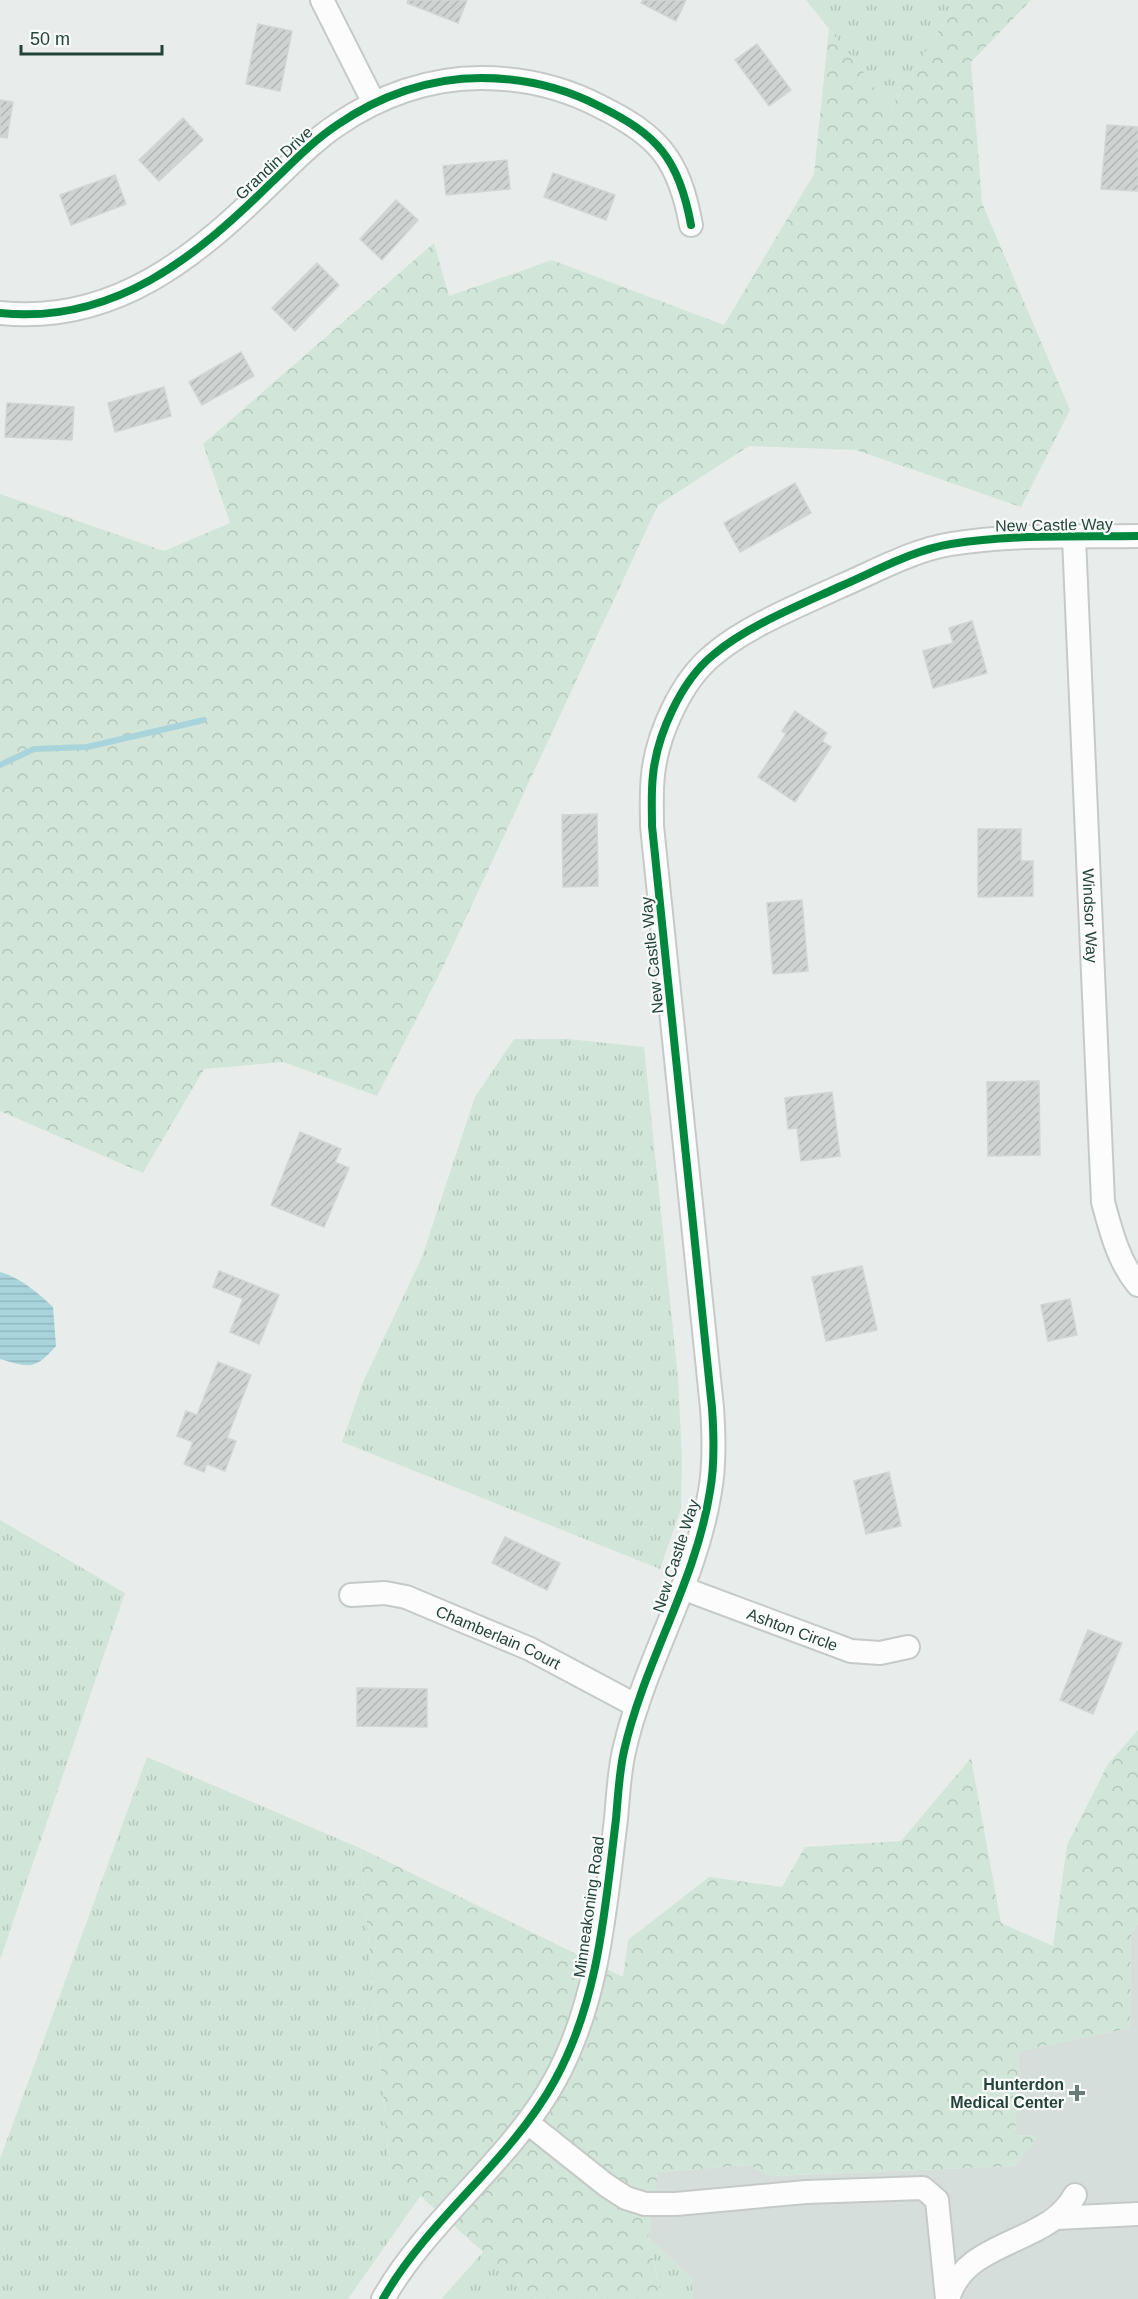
<svg xmlns="http://www.w3.org/2000/svg" width="1138" height="2299" font-family="Arial,sans-serif">
<style>
.built{fill:#d6dedb}
.grass{fill:url(#grass-tufts)}
.forest{fill:url(#forest-crowns)}
.water{fill:url(#water-rules)}
.lines{fill:none;stroke-linecap:round;stroke-linejoin:round}
.stream{stroke:#a9d4db;stroke-width:6}
.building{fill:url(#building-hatch);stroke:#d1d6d4;stroke-width:1.5}
.minor-casing{stroke:#c5cac8;stroke-width:26}
.minor{stroke:#fcfcfc;stroke-width:22}
.cycleway-casing{stroke:#f7fbf9;stroke-width:11}
.cycleway{stroke:#00873e;stroke-width:8}
.poi-dot{fill:#697e78;stroke:#f7fbf9;stroke-width:2}
.labels{text-anchor:middle;dominant-baseline:central;stroke-width:4.5;stroke-linejoin:round;paint-order:stroke}
.street-label{font-size:16px;fill:#24423a;stroke:#f7fbf9}
.poi-label{font-size:16px;font-weight:bold;fill:#24423a;stroke:#f7fbf9;text-anchor:end}
</style>
<defs>
<pattern id="grass-tufts" width="24" height="20" patternUnits="userSpaceOnUse" patternTransform="scale(1.5)"><rect width="24" height="20" fill="#d1e6d8"/><path d="M3 7l-1-3M5 7V3M7 7l1-3M15 17l-1-3M17 17v-4M19 17l1-3" fill="none" stroke="#b3c6ba"/></pattern>
<pattern id="forest-crowns" width="20" height="18" patternUnits="userSpaceOnUse" patternTransform="scale(1.5)"><rect width="20" height="18" fill="#d1e6d8"/><path d="M2 6a3 3 0 1 1 6 0M12 15a3 3 0 1 1 6 0" fill="none" stroke="#b3c6ba"/></pattern>
<pattern id="water-rules" width="6" height="5" patternUnits="userSpaceOnUse" patternTransform="scale(1.5)"><rect width="6" height="5" fill="#a9d4db"/><path d="M0 2.5h6" fill="none" stroke="#91b7bd"/></pattern>
<pattern id="building-hatch" width="6" height="6" patternUnits="userSpaceOnUse" patternTransform="scale(1.5)"><rect width="6" height="6" fill="#cfd4d2"/><path d="M-1 1l2-2M0 6l6-6M5 7l2-2" fill="none" stroke="#b2b7b5"/></pattern>
</defs>
<rect width="100%" height="100%" fill="#e8edeb"/>
<path class="built" d="M1138,1923V2299H693L691,2278L648,2237L658,2172L749,2165L772,2176L1015,2166L1038,2136L1015,2135L1019,2051L1130,2028L1131,1935Z"/>
<g class="grass">
<path d="M806,0H971L946,19L888,112L869,79Z"/>
<path d="M514,1039H568L644,1047L678,1378L682,1459L681,1509L660,1569L342,1442L363,1382L422,1257L475,1097Z"/>
<path d="M0,1520L125,1593L0,1960Z"/>
<path d="M147,1757L360,1848L390,2169L421,2195L348,2299H0V2159Z"/>
<path d="M648,2237L691,2278L693,2299H662Z"/>
<path d="M484,2251L536,2299H441Z"/>
</g>
<g class="forest">
<path d="M971,0H1031L971,62L982,203L1070,410L1021,507L856,450L749,446L658,505L442,969L377,1096L283,1062L204,1069L143,1173L0,1111V494L164,551L230,523L203,444L434,243L449,296L552,260L724,325L814,174L829,29L869,79L888,112L946,19Z"/>
<path d="M1138,1730V1923L1131,1935L1130,2028L1019,2051L1015,2135L1039,2136L1015,2166L772,2176L749,2165L658,2172L648,2237L662,2299H536L390,2169L360,1848L623,1977L628,1940L709,1877L782,1887L805,1847L901,1841L971,1758L1001,1923L1053,1946L1067,1845L1108,1764Z"/>
</g>
<path class="water" d="M0,1272C21,1278 37,1292 53,1307L56,1346C35,1370 30,1368 0,1359Z"/>
<g class="lines">
<path class="stream" d="M0,765L34,749L87,747L204,720"/>
</g>
<g class="building">
<path d="M408,0H467L458,23L407,3Z"/>
<path d="M643,0H686L676,21L641,3Z"/>
<path d="M258,24L292,31L280,91L246,84Z"/>
<path d="M757,44L791,90L769,106L735,60Z"/>
<path d="M0,100L13,102L7,138L0,137Z"/>
<path d="M183,118L203,140L159,181L139,160Z"/>
<path d="M1107,125L1138,127V191L1101,189Z"/>
<path d="M507,160L510,189L446,195L443,166Z"/>
<path d="M553,173L615,195L606,220L544,197Z"/>
<path d="M115,175L126,204L71,225L60,195Z"/>
<path d="M396,200L418,220L382,260L360,239Z"/>
<path d="M317,263L339,285L295,331L272,308Z"/>
<path d="M241,352L254,376L202,405L189,382Z"/>
<path d="M164,387L171,416L115,432L108,403Z"/>
<path d="M7,403L74,407L72,440L5,437Z"/>
<path d="M795,483L811,513L740,552L724,523Z"/>
<path d="M972,621L987,673L933,688L923,651L953,643L949,628Z"/>
<path d="M795,711L827,733L822,741L831,747L795,802L758,777L786,734L782,731Z"/>
<path d="M597,814L598,886L563,887L562,815Z"/>
<path d="M978,829H1021V861H1033V896L978,897Z"/>
<path d="M802,900L808,971L773,974L767,903Z"/>
<path d="M1039,1081L1040,1155L988,1156L987,1082Z"/>
<path d="M832,1092L840,1156L801,1161L797,1128L788,1129L785,1098Z"/>
<path d="M300,1132L341,1149L335,1162L349,1168L324,1227L271,1205Z"/>
<path d="M862,1266L877,1330L826,1341L812,1277Z"/>
<path d="M219,1271L279,1295L259,1344L230,1332L243,1299L213,1287Z"/>
<path d="M1070,1299L1077,1335L1048,1341L1041,1305Z"/>
<path d="M218,1362L251,1375L227,1438L236,1441L225,1471L207,1464L204,1472L184,1464L193,1442L177,1436L186,1411L197,1415Z"/>
<path d="M889,1472L901,1526L866,1534L854,1481Z"/>
<path d="M505,1537L560,1563L547,1590L492,1563Z"/>
<path d="M1088,1630L1122,1643L1093,1714L1060,1700Z"/>
<path d="M357,1688L427,1689V1727L357,1726Z"/>
</g>
<g class="lines">
<defs>
<g id="minor">
<path d="M322,0L374,103"/>
<path d="M0,313C114,325 196,257 272,182C293,162 313,141 337,125C379,96 429,78 481,78C522,78 562,87 599,106C658,135 679,159 691,225"/>
<path id="s1" d="M1074,538L1103,1202C1111,1231 1118,1261 1138,1285"/>
<path id="s2" d="M682,1588L851,1651L880,1653L908,1647"/>
<path id="s3" d="M351,1595L385,1593L406,1597L530,1649L637,1706"/>
<path d="M528,2123L606,2185L626,2198L645,2204H676L806,2192L923,2188L937,2200L947,2299"/>
<path d="M1056,2218L1138,2214"/>
<path d="M383,2299C429,2218 510,2162 555,2080C599,2000 605,1908 616,1819C618,1797 619,1773 624,1751C644,1662 696,1582 710,1491C715,1464 714,1436 712,1408L652,826C652,809 651,792 653,775C657,735 681,681 713,655C747,626 800,605 841,586C876,571 913,550 951,544C1012,534 1076,537 1138,536"/>
<path d="M948,2299C965,2238 1048,2246 1075,2195"/>
</g>
</defs>
<use href="#minor" class="minor-casing"/>
<use href="#minor" class="minor"/>
<defs>
<g id="cycleway">
<path d="M0,313C114,325 196,257 272,182C293,162 313,141 337,125C379,96 429,78 481,78C522,78 562,87 599,106C658,135 679,159 691,225"/>
<path d="M383,2299C429,2218 510,2162 555,2080C599,2000 605,1908 616,1819C618,1797 619,1773 624,1751C644,1662 696,1582 710,1491C715,1464 714,1436 712,1408L652,826C652,809 651,792 653,775C657,735 681,681 713,655C747,626 800,605 841,586C876,571 913,550 951,544C1012,534 1076,537 1138,536"/>
</g>
</defs>
<use href="#cycleway" class="cycleway-casing"/>
<use href="#cycleway" class="cycleway"/>
</g>
<path class="poi-dot" d="M1074 2084h6v6h6v6h-6v6h-6v-6h-6v-6h6z"/>
<g class="labels">
<g class="street-label">
<text transform="translate(274 163) rotate(-43)">Grandin Drive</text>
<text transform="translate(1054 525) rotate(-1)">New Castle Way</text>
<text stroke="none"><textPath href="#s1" startOffset="378">Windsor Way</textPath></text>
<text transform="translate(652 955) rotate(-96)">New Castle Way</text>
<text transform="translate(676 1556) rotate(-72)">New Castle Way</text>
<text stroke="none"><textPath href="#s2" startOffset="118">Ashton Circle</textPath></text>
<text stroke="none"><textPath href="#s3" startOffset="156">Chamberlain Court</textPath></text>
<text transform="translate(589 1907) rotate(-82)">Minneakoning Road</text>
</g>
<g class="poi-label">
<text x="1064" y="2084">Hunterdon<tspan x="1064" dy="18">Medical Center</tspan></text>
</g>
</g>
<path d="M21 45v9h141v-9" fill="none" stroke="#24423a" stroke-width="3"/>
<text x="30" y="45" font-size="18" fill="#24423a" stroke="#f7fbf9" stroke-width="4.5" paint-order="stroke">50 m</text>
</svg>
